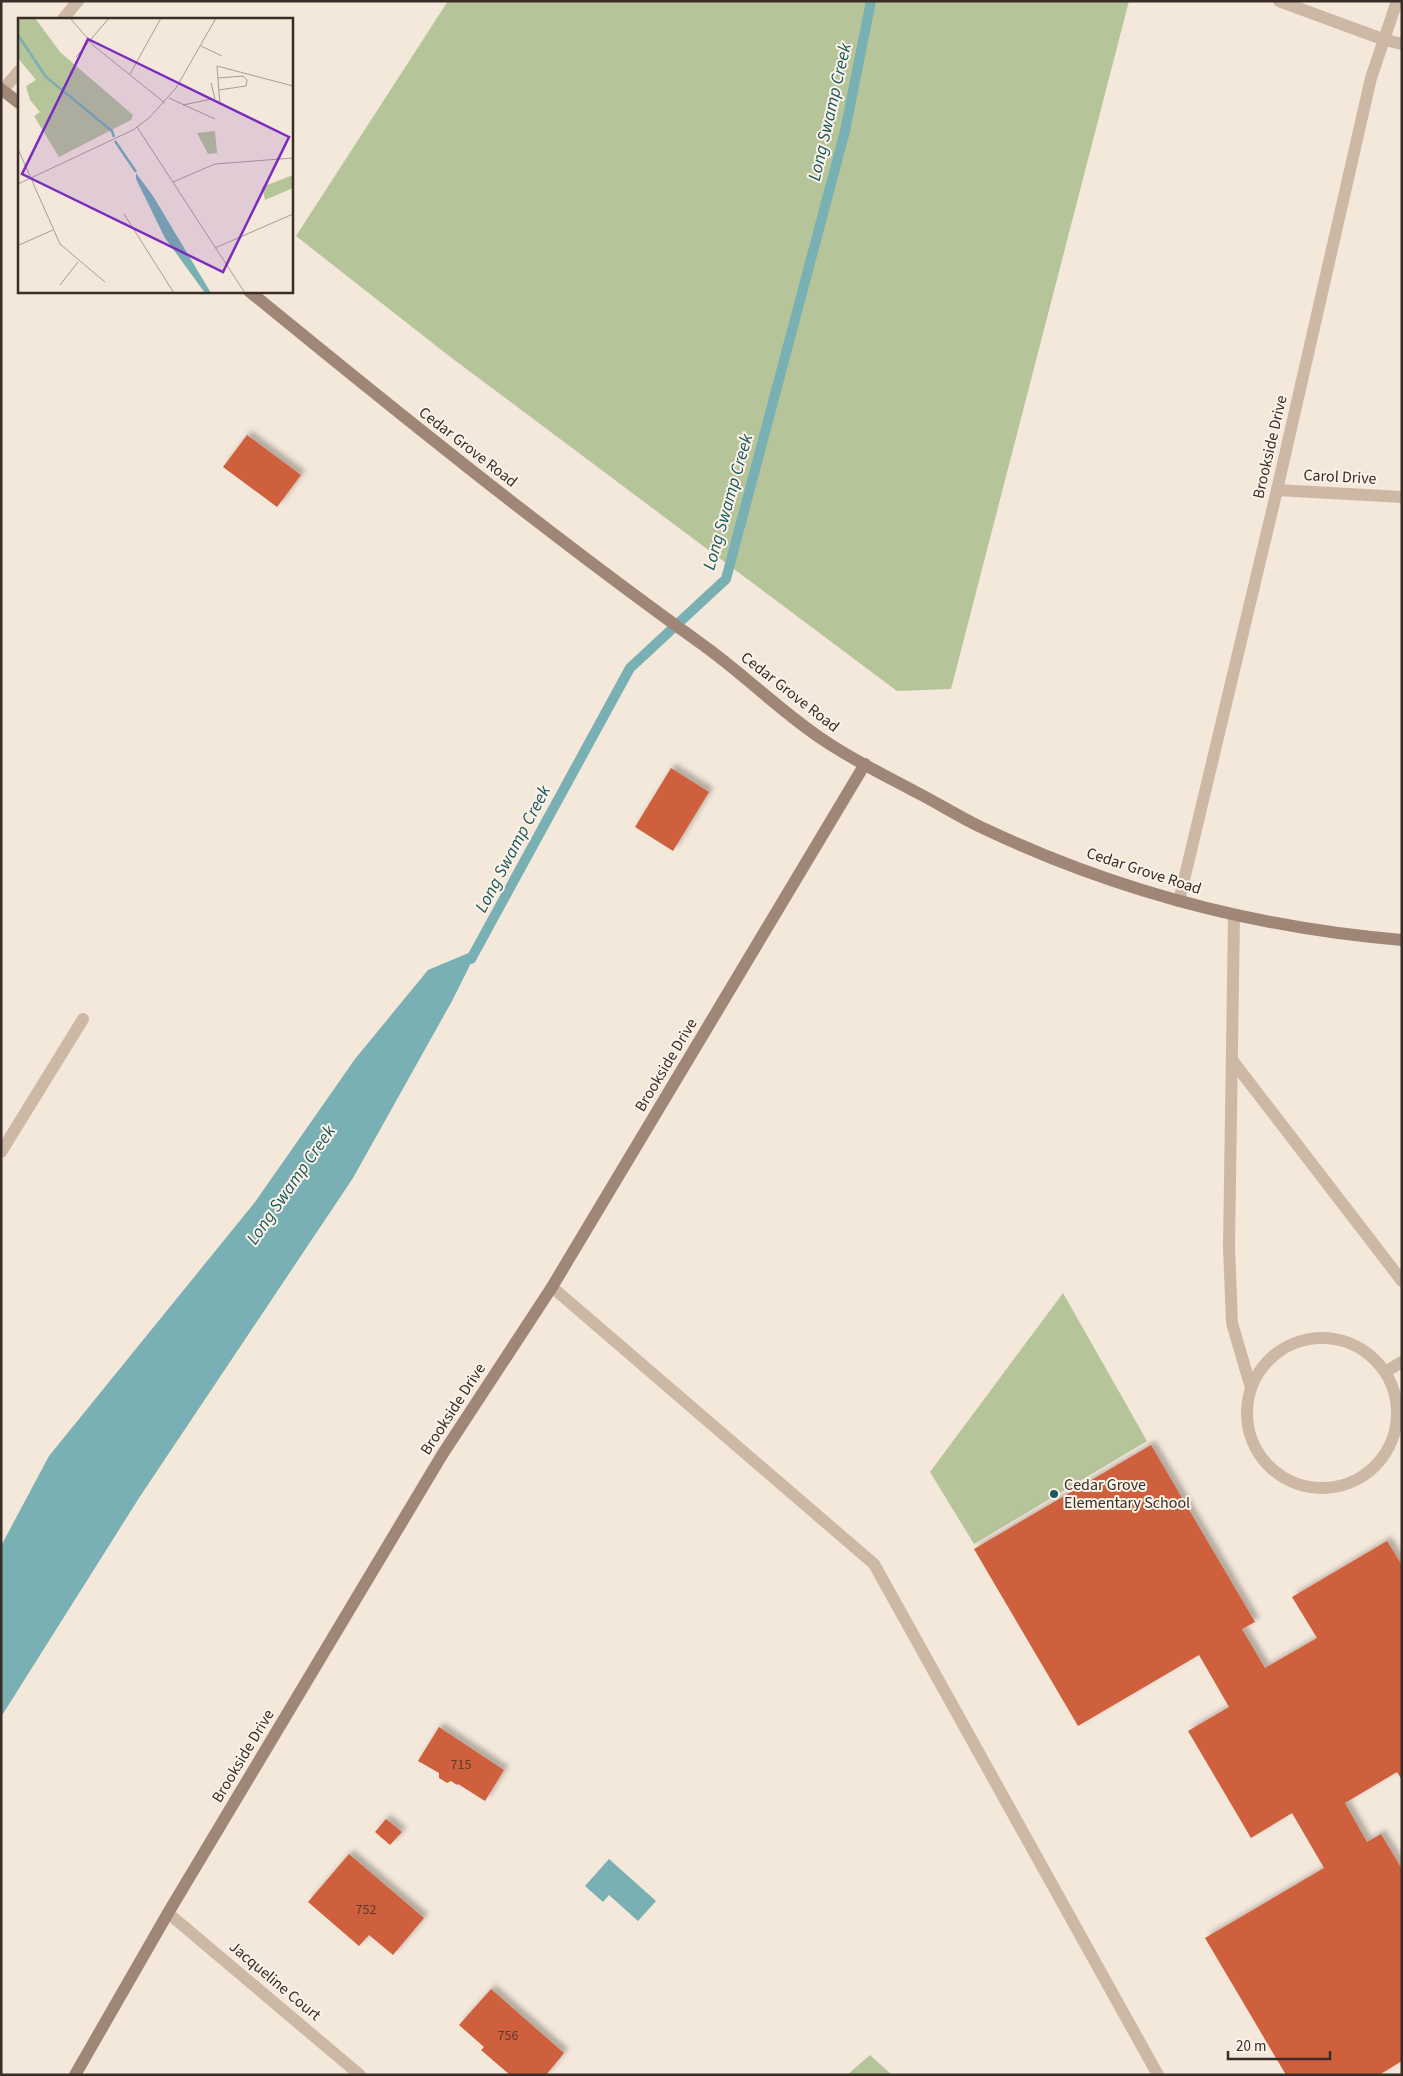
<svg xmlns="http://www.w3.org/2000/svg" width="1403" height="2076" font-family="'Source Sans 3',sans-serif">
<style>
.green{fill:#b6c49a}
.water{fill:#78b0b3}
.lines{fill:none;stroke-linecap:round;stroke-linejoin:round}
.stream{stroke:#78b0b3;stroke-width:10}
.building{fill:#ce613e;filter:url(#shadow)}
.lane{stroke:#cdb8a6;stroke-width:12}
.street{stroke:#cdb8a6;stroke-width:12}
.secondary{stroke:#a08677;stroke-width:12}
.poi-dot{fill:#1a585d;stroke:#fbf2e8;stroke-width:2}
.labels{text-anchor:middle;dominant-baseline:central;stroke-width:4;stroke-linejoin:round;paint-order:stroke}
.number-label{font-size:14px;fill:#5e3a2d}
.street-label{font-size:16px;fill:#382d27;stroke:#fbf2e8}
.poi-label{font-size:16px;fill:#382d27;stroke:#fbf2e8;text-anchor:start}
.water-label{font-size:18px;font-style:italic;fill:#1a585d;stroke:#fbf2e8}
.inset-river{fill:none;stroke:#78b0b3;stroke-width:2.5}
.inset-road{fill:none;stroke:#a99d93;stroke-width:1}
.view{fill:#7b2cbf;fill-opacity:0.15;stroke:#7b2cbf;stroke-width:2.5}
.inset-edge{fill:none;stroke:#382d27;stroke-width:2.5}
</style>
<defs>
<filter id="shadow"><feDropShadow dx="4.5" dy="-4.5" stdDeviation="2.5" flood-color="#0004"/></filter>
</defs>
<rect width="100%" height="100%" fill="#f4e8db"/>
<g class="green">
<path d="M448,1H1129L951,689L897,691L449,356L296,236Z"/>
<path d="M1063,1293L1147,1441L974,1544L930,1472Z"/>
<path d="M870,2055L892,2075H847Z"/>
</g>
<g class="water">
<path d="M478,949L452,1001L353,1178L139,1498L1,1717V1546L49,1456L255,1202L355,1059L428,970Z"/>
<path d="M609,1859L656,1901L638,1921L609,1895L603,1902L585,1886Z"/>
</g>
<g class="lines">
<path class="stream" d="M471,959L630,668L726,579L845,131L871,1"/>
</g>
<g class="building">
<path d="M247,435L301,475L277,507L223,467Z"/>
<path d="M671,768L709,792L673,851L635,827Z"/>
<path d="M1151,1445L1255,1622L1242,1629L1265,1668L1317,1638L1292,1597L1387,1541L1402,1565V1780L1397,1772L1345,1803L1367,1842L1381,1834L1402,1869V2061L1379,2075H1286L1205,1938L1324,1868L1292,1813L1251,1838L1188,1731L1229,1707L1199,1655L1078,1726L974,1549Z"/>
<path d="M439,1727L504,1770L485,1801L458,1784L457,1785L451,1781L447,1783L439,1778V1773L418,1761Z"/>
<path d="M386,1819L402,1832L390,1845L375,1832Z"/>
<path d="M349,1854L424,1918L393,1955L369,1935L359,1946L308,1902Z"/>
<path d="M491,1989L564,2053L546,2075H510L481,2050L484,2047L459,2025Z"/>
</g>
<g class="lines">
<g class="lane">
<path d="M1234,915L1229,1247L1232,1323L1251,1388"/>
<path d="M1232,1060L1402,1281"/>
<path d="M552,1287L874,1564L1158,2075"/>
<circle cx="1322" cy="1413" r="75"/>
<path d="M1385,1372L1402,1362"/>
</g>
<g class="street">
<path d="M1279,1L1385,40L1402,44"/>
<path d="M63,19L78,1"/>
<path d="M1,92L19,71"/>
<path d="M1277,490L1402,497"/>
<path d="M1179,901L1277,490L1371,78L1397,1"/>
<path d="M1,1152L83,1019"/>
<path d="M168,1913L360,2075"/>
</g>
<g class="secondary">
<path d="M1,89L19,103"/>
<path d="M249,291C398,413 547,533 703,645C745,675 782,713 825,741C853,760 884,775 914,791C938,803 961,818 985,829C1116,891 1258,928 1402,940"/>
<path d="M75,2075L168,1913L442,1455L552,1287L865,764"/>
</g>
</g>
<circle class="poi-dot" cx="1054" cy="1494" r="5"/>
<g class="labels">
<g class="number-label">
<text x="461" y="1765">715</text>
<text x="366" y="1910">752</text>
<text x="508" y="2036">756</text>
</g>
<g class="street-label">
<text transform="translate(468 447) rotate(38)">Cedar Grove Road</text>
<text transform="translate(1270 447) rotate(-77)">Brookside Drive</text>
<text transform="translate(1340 477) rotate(3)">Carol Drive</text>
<text transform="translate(790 692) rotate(38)">Cedar Grove Road</text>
<text transform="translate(1144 871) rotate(18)">Cedar Grove Road</text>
<text transform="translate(666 1065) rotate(-59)">Brookside Drive</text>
<text transform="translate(453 1409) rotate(-57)">Brookside Drive</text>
<text transform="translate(243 1756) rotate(-59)">Brookside Drive</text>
<text transform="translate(275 1981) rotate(40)">Jacqueline Court</text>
</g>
<g class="poi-label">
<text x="1064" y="1485">Cedar Grove<tspan x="1064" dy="18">Elementary School</tspan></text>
</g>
<g class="water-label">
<text transform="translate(830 112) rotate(-77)">Long Swamp Creek</text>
<text transform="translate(728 502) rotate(-74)">Long Swamp Creek</text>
<text transform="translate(513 849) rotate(-62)">Long Swamp Creek</text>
<text transform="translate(291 1185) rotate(-55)">Long Swamp Creek</text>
</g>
</g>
<g transform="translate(18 18)">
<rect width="275" height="275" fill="#f4e8db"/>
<path d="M0,0H17L42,34L115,97L113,102L41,139L16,98L22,94L12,82L8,68L18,62L0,40ZM197,113L199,135L190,136L179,115ZM275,157V170L247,182L244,169Z" fill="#b6c49a"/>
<path d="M118,155L135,178L193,275H187L147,220L118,161Z" fill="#78b0b3"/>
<path class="inset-river" d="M0,17L28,59L94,113L96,119M97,123L118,154"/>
<path class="inset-road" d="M52,0L76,28L147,85M183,28L204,38M58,39L91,0M112,56L143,0M200,60L225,58M193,65L197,81M201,72L228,68L229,62L225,58M151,80L197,101M165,87L194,81M202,87L199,48L275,68M119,109L227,275M0,131L42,226L87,264M155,164L197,146L275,140M0,166L115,112L131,100L158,70L198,0M106,196L156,275M1,227L35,212M197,230L275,196M42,267L60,244"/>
<path class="view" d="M70,21L271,119L205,254L4,156Z"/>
<rect width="275" height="275" class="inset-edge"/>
</g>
<rect width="1403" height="2076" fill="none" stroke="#382d27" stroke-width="5"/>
<path d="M1228 2051v8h102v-8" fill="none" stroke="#382d27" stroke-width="2.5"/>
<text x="1236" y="2051" font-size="15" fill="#382d27" stroke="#fbf2e8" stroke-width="4" paint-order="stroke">20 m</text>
</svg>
